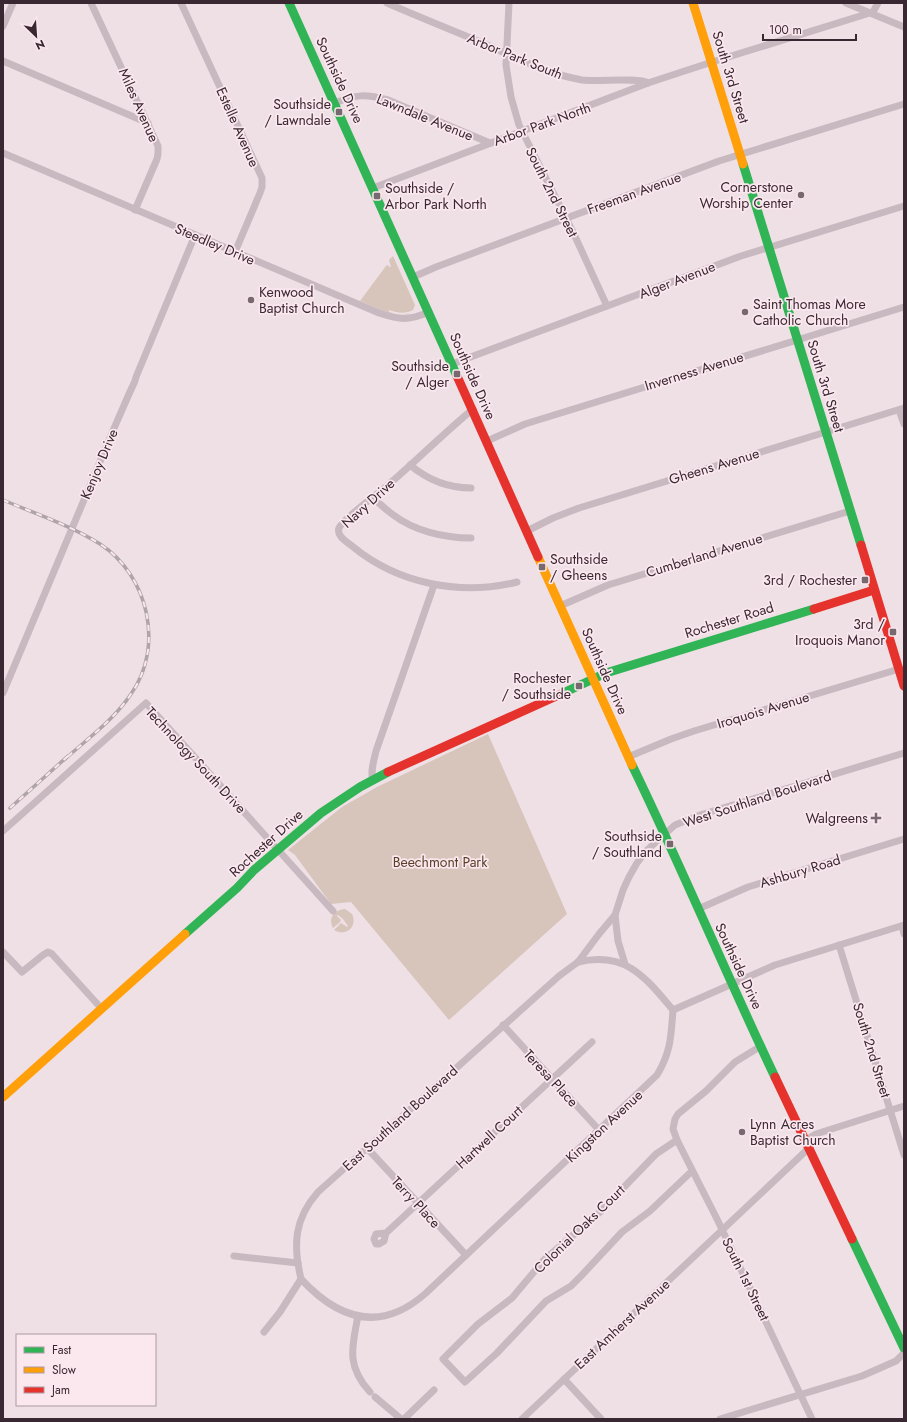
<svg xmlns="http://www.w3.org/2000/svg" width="907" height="1422" font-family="Jost,sans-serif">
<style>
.green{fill:#d7c4bb}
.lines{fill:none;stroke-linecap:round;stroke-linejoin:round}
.street{stroke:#c8b9c0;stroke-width:7}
.fast{stroke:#30b455;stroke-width:9}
.slow{stroke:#ff9f0a;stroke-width:9}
.jam{stroke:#e5322d;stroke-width:9}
.rail-casing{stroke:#afa4a9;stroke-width:3.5}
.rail{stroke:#fbe7ee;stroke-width:2;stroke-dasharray:6;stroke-linecap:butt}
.poi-dot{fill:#786870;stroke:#fbe7ee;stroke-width:1.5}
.labels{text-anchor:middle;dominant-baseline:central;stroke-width:3.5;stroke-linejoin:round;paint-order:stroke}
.street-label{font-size:14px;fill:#392731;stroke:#fbe7ee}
.poi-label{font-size:14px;fill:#392731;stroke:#fbe7ee;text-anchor:end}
.park-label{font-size:14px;fill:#5a4028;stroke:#fbe7ee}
</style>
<rect width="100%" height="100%" fill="#eee0e5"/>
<g class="green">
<path d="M393,256L415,305L413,310C405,314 398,313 389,310V312L398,315L411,313C394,319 376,307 360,301L386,266L387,265L390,267H391L389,260Z"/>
<path d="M488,734L567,914L449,1020L351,902L331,904L295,855L288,850L342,807L377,787Z"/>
<path d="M345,909L352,914C358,927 346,937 334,930L341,923L347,927L348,926L343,919L338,915L337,916L341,920L340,922L333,928C328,918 334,910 345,909Z"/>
</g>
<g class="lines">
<g class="street">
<path d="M91,3L158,146V154L157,159L135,210"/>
<path d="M181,3L262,178V187L260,193L235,252"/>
<path d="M387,3C419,17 452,30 485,44C516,58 548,74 582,80C598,82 638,77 648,83"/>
<path d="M509,3L506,65L511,97L519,125L573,232L607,306"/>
<path d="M846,3L904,27"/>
<path d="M3,26L13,3"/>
<path d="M3,61L148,123"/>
<path d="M335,103C356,94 366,94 388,100L490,143"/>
<path d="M3,153L379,313C400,320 408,321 429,312"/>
<path d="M373,188L648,83L712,62L873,12L878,3"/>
<path d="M413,277L436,267L719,161L904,104"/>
<path d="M452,364L741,256L904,206"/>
<path d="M473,409C443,434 416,461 387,486C377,494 343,519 339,528C336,536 347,542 352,546C398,584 460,596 517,582"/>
<path d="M899,410L904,424"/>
<path d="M487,441L525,424L904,307"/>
<path d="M410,465C428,480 447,488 471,488"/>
<path d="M373,498C379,503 385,509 392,514C414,531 444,538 471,538"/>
<path d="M527,531L553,518L579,508L904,408"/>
<path d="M560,606L608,585L850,511"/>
<path d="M3,693L115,426L129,394L135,381L136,377L195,235"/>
<path d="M628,757L671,739L694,731L899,669"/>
<path d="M373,780C370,772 374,760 376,751L434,585"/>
<path d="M3,831L146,703L333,911"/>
<path d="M698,909L748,887L904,839"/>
<path d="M615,915L618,941L625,964"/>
<path d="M902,926L904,934"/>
<path d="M839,945L904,1155"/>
<path d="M3,952L22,972L43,955L48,952L52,954L101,1008"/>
<path d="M578,962C626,951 645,977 673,1010"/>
<path d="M503,1025L599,1130"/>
<path d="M677,1140L718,1221L812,1419"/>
<path d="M806,1140L816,1134L904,1106"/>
<path d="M367,1148L466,1255"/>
<path d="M692,1171L650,1211L622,1232L581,1276L571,1286L546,1301L497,1353L465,1382L443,1359L478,1324L512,1298L544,1260L600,1212L656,1154L677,1140L673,1129L675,1119L678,1114L706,1091L735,1062L761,1046"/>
<path d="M386,1233L384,1241L379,1244H376L374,1239L376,1234L386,1233L592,1042"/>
<path d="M234,1256L298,1263"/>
<path d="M301,1279C339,1320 381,1333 426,1293L657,1075C671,1052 671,1036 673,1010L775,965L904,925"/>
<path d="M358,1316C352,1347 346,1366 370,1392"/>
<path d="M264,1332L280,1312L301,1279C293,1245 294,1219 318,1192L559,976L578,962L599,934L615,915L623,890L629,877L637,863L646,851L675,825L700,815L904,753"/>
<path d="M564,1379L601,1419"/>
<path d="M375,1397L401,1419"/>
<path d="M404,1419L434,1390"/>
<path d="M522,1419L810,1147"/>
<path d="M720,1419L862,1376L896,1361L904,1353"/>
</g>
<g class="fast">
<path d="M289,3L457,376"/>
<path d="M743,164L861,545"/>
<path d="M561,694L606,673L814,609"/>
<path d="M632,765C682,868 726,974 775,1077"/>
<path d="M185,934L237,888L254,870L321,813L360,787L388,772"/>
<path d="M852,1239L904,1348"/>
</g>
<g class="slow">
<path d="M693,3L743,164"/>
<path d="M538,557L632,765"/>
<path d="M3,1097L185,934"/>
</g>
<g class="jam">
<path d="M457,376L538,557"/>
<path d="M861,545L904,686"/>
<path d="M814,609L874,590"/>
<path d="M388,772L561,694"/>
<path d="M775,1077L852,1239"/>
</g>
<defs>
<g id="rail">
<path d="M3,500C34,513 72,526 100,544C148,575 165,646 131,694C114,720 87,739 64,760"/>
<path d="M10,808L68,756"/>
</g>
</defs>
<use href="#rail" class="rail-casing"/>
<use href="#rail" class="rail"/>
</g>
<g class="poi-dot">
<rect x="335" y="108" width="8" height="8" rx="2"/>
<circle cx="801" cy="195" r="4"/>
<rect x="373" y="192" width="8" height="8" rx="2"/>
<circle cx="251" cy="300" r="4"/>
<circle cx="745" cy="312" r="4"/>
<rect x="453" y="370" width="8" height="8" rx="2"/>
<rect x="538" y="563" width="8" height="8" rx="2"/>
<rect x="861" y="576" width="8" height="8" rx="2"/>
<rect x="889" y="628" width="8" height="8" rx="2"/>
<rect x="575" y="682" width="8" height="8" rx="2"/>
<path d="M874 812h4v4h4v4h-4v4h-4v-4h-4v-4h4z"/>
<rect x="666" y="840" width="8" height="8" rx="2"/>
<circle cx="742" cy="1132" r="4"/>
</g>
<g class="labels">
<g class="street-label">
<text transform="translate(515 56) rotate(22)">Arbor Park South</text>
<text transform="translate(731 77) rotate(73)">South 3rd Street</text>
<text transform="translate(340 80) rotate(65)">Southside Drive</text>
<text transform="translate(139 105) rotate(66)">Miles Avenue</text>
<text transform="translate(425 117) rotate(22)">Lawndale Avenue</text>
<text transform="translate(542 124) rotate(-20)">Arbor Park North</text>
<text transform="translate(238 127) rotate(66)">Estelle Avenue</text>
<text transform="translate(552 192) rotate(63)">South 2nd Street</text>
<text transform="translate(634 193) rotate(-20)">Freeman Avenue</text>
<text transform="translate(215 244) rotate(23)">Steedley Drive</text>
<text transform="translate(677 280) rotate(-21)">Alger Avenue</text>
<text transform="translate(694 371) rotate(-17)">Inverness Avenue</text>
<text transform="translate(473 376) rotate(66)">Southside Drive</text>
<text transform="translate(826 386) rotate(73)">South 3rd Street</text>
<text transform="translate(99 464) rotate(-67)">Kenjoy Drive</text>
<text transform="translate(714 466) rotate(-17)">Gheens Avenue</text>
<text transform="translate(368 503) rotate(-42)">Navy Drive</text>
<text transform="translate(704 555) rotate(-17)">Cumberland Avenue</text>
<text transform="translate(729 620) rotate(-17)">Rochester Road</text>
<text transform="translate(605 671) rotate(66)">Southside Drive</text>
<text transform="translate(763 710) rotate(-17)">Iroquois Avenue</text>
<text transform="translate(196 760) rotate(47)">Technology South Drive</text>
<text transform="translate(757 799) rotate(-18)">West Southland Boulevard</text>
<text transform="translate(266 843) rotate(-42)">Rochester Drive</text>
<text transform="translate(800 871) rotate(-17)">Ashbury Road</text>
<text transform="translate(739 966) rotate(65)">Southside Drive</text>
<text transform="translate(872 1050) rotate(73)">South 2nd Street</text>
<text transform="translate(551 1078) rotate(47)">Teresa Place</text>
<text transform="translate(400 1118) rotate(-42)">East Southland Boulevard</text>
<text transform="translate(604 1126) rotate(-43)">Kingston Avenue</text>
<text transform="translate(489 1137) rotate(-43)">Hartwell Court</text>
<text transform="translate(416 1202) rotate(47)">Terry Place</text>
<text transform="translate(579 1229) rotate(-44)">Colonial Oaks Court</text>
<text transform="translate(746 1279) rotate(64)">South 1st Street</text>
<text transform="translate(622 1324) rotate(-43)">East Amherst Avenue</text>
</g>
<g class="poi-label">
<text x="331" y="104">Southside<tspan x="331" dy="16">/ Lawndale</tspan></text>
<text x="793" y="187">Cornerstone<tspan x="793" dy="16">Worship Center</tspan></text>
<text x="385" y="188" text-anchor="start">Southside /<tspan x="385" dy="16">Arbor Park North</tspan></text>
<text x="259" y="292" text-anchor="start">Kenwood<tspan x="259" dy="16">Baptist Church</tspan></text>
<text x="753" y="304" text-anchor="start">Saint Thomas More<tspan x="753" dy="16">Catholic Church</tspan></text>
<text x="449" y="366">Southside<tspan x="449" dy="16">/ Alger</tspan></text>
<text x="550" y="559" text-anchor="start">Southside<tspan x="550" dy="16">/ Gheens</tspan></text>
<text x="857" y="580">3rd / Rochester</text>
<text x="885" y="624">3rd /<tspan x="885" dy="16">Iroquois Manor</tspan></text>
<text x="571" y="678">Rochester<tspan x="571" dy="16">/ Southside</tspan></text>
<text x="868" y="818">Walgreens</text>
<text x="662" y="836">Southside<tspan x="662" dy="16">/ Southland</tspan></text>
<text x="750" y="1124" text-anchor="start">Lynn Acres<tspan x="750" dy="16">Baptist Church</tspan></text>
</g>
<g class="park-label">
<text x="440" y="862">Beechmont Park</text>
</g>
</g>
<rect width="907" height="1422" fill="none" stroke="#392731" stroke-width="8"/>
<rect x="16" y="1334" width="140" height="72" fill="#fbe7ee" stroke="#ad9aa2"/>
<rect x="24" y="1347" width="20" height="6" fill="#30b455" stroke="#ad9aa2"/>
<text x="52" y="1354" font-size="12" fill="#392731">Fast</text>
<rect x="24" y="1367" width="20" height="6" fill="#ff9f0a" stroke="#ad9aa2"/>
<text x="52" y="1374" font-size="12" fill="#392731">Slow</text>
<rect x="24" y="1387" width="20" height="6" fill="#e5322d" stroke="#ad9aa2"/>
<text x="52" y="1394" font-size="12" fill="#392731">Jam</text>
<g transform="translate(36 36) rotate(155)" stroke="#fbe7ee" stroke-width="3" paint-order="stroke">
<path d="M0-3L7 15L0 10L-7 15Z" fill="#392731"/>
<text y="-6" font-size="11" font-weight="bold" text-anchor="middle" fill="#392731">N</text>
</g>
<path d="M763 34v6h93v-6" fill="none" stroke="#392731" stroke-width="2"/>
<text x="769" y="34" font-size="12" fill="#392731" stroke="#fbe7ee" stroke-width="3" paint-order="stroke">100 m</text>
</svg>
